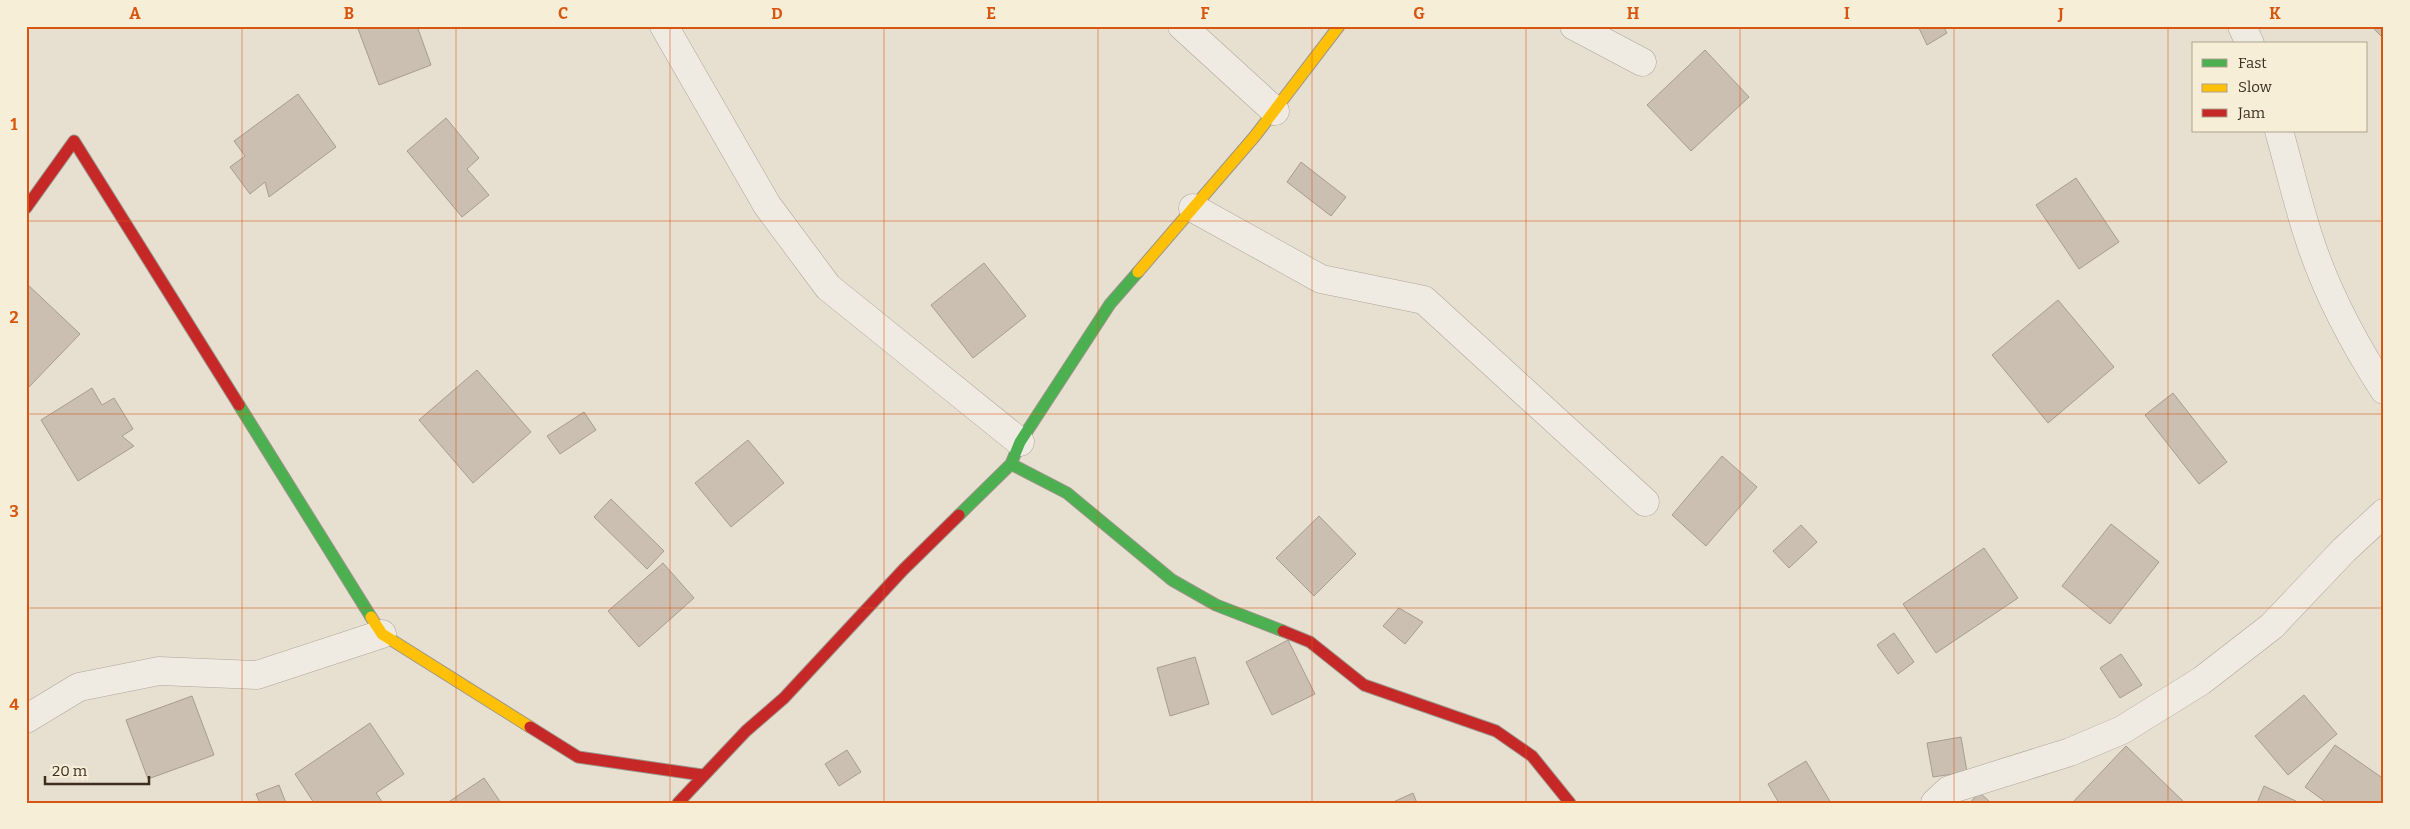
<svg xmlns="http://www.w3.org/2000/svg" width="2410" height="829" font-family="Bitter,serif">
<style>
.building{fill:#cbbfb2;stroke:#a89c90}
.lines{fill:none;stroke-linecap:round;stroke-linejoin:round}
.street-casing{stroke:#ada599;stroke-width:29}
.fast-casing{stroke:#9c958a;stroke-width:13}
.slow-casing{stroke:#9c958a;stroke-width:13}
.jam-casing{stroke:#9c958a;stroke-width:13}
.street{stroke:#efebe3;stroke-width:28}
.fast{stroke:#4caf50;stroke-width:11}
.slow{stroke:#ffc107;stroke-width:11}
.jam{stroke:#c62828;stroke-width:11}
.grid{fill:none;stroke:#d7550e;stroke-width:1;stroke-opacity:0.55}
.neatline{fill:none;stroke:#d7550e;stroke-width:2}
.grid-label{font-size:16px;text-anchor:middle;font-weight:bold;fill:#d7550e}
</style>
<rect width="100%" height="100%" fill="#e7e0d1"/>
<g class="building">
<path d="M357,26H417L431,65L379,85Z"/>
<path d="M1918,26H1943L1947,33L1927,45Z"/>
<path d="M2371,26H2384V39Z"/>
<path d="M1705,50L1749,97L1691,151L1647,105Z"/>
<path d="M298,94L336,147L269,197L265,182L250,194L230,167L245,156L234,141Z"/>
<path d="M446,118L479,158L467,169L489,195L462,217L407,151Z"/>
<path d="M1301,162L1346,197L1331,216L1287,182Z"/>
<path d="M2076,178L2119,242L2079,269L2036,205Z"/>
<path d="M984,263L1026,316L973,358L931,305Z"/>
<path d="M26,283L80,334L28,388L26,386Z"/>
<path d="M2058,300L2114,367L2048,423L1992,355Z"/>
<path d="M477,370L531,432L473,483L419,420Z"/>
<path d="M92,388L102,405L114,398L133,429L122,436L134,446L78,481L41,420Z"/>
<path d="M2173,393L2227,462L2199,484L2145,415Z"/>
<path d="M584,412L596,430L560,454L547,436Z"/>
<path d="M748,440L784,483L731,527L695,483Z"/>
<path d="M1722,456L1757,487L1706,546L1672,515Z"/>
<path d="M611,499L664,551L647,569L594,517Z"/>
<path d="M1319,516L1356,554L1314,596L1276,558Z"/>
<path d="M2111,524L2159,562L2110,624L2062,586Z"/>
<path d="M1801,525L1817,542L1789,568L1773,551Z"/>
<path d="M1984,548L2018,598L1936,653L1903,604Z"/>
<path d="M663,563L694,598L639,647L608,611Z"/>
<path d="M1399,608L1423,622L1405,644L1383,626Z"/>
<path d="M1894,633L1914,662L1898,674L1877,645Z"/>
<path d="M1288,640L1315,694L1272,715L1246,662Z"/>
<path d="M2121,654L2142,685L2120,698L2100,668Z"/>
<path d="M1195,657L1209,704L1170,716L1157,668Z"/>
<path d="M2304,695L2337,734L2288,775L2255,736Z"/>
<path d="M192,696L214,755L148,779L126,720Z"/>
<path d="M370,723L404,774L376,793L383,803H314L295,774Z"/>
<path d="M1961,737L1967,772L1933,777L1927,743Z"/>
<path d="M2335,745L2384,779V803H2327L2305,787Z"/>
<path d="M2126,746L2185,803L2073,802Z"/>
<path d="M847,750L861,772L839,786L825,764Z"/>
<path d="M1806,761L1831,803H1779L1768,784Z"/>
<path d="M484,778L501,803H447Z"/>
<path d="M279,785L286,803H260L256,794Z"/>
<path d="M2264,786L2300,803H2257Z"/>
<path d="M1979,792L1991,803H1970Z"/>
<path d="M1413,793L1417,803H1391Z"/>
</g>
<g class="lines">
<defs>
<g id="street">
<path d="M664,26L767,205L828,287L1020,442"/>
<path d="M1182,26L1275,111"/>
<path d="M1574,26L1642,62"/>
<path d="M2242,26L2250,44"/>
<path d="M2279,131C2289,166 2297,201 2308,235C2325,289 2353,342 2384,390"/>
<path d="M1193,208L1321,279L1424,300L1645,502"/>
<path d="M26,719L79,687L159,671L257,675L382,634"/>
<path d="M1935,803L1949,790L2070,752L2122,730L2201,681L2272,626L2344,550L2384,513"/>
</g>
<g id="fast">
<path d="M239,405L371,617"/>
<path d="M1011,464L1067,493L1172,580L1216,605L1283,631"/>
<path d="M959,515L1011,464L1020,442L1110,304L1138,272"/>
</g>
<g id="slow">
<path d="M1138,272L1255,136L1339,26"/>
<path d="M371,617L382,634L530,727"/>
</g>
<g id="jam">
<path d="M26,208L74,141L239,405"/>
<path d="M1283,631L1310,642L1364,685L1496,731L1532,756L1570,803"/>
<path d="M530,727L578,757L702,775"/>
<path d="M678,803L746,731L784,698L903,570L959,515"/>
</g>
</defs>
<use href="#street" class="street-casing"/>
<use href="#fast" class="fast-casing"/>
<use href="#slow" class="slow-casing"/>
<use href="#jam" class="jam-casing"/>
<use href="#street" class="street"/>
<use href="#fast" class="fast"/>
<use href="#slow" class="slow"/>
<use href="#jam" class="jam"/>
</g>
<path class="grid" d="M242,26V803M456,26V803M670,26V803M884,26V803M1098,26V803M1312,26V803M1526,26V803M1740,26V803M1954,26V803M2168,26V803M26,221H2384M26,414H2384M26,608H2384"/>
<rect width="2410" height="829" fill="none" stroke="#f7eed8" stroke-width="55"/>
<rect x="2192" y="42" width="175" height="90" fill="#f7eed8" stroke="#ada18e"/>
<rect x="2202" y="59" width="25" height="8" fill="#4caf50" stroke="#ada18e"/>
<text x="2238" y="68" font-size="15" fill="#3d2e20">Fast</text>
<rect x="2202" y="84" width="25" height="8" fill="#ffc107" stroke="#ada18e"/>
<text x="2238" y="92" font-size="15" fill="#3d2e20">Slow</text>
<rect x="2202" y="109" width="25" height="8" fill="#c62828" stroke="#ada18e"/>
<text x="2238" y="118" font-size="15" fill="#3d2e20">Jam</text>
<path d="M45 776v8h104v-8" fill="none" stroke="#3d2e20" stroke-width="2.5"/>
<text x="52" y="776" font-size="15" fill="#3d2e20" stroke="#f7eed8" stroke-width="4" paint-order="stroke">20 m</text>
<rect x="28" y="28" width="2354" height="774" class="neatline"/>
<g class="grid-label">
<text x="135" y="19">A</text>
<text x="349" y="19">B</text>
<text x="563" y="19">C</text>
<text x="777" y="19">D</text>
<text x="991" y="19">E</text>
<text x="1205" y="19">F</text>
<text x="1419" y="19">G</text>
<text x="1633" y="19">H</text>
<text x="1847" y="19">I</text>
<text x="2061" y="19">J</text>
<text x="2275" y="19">K</text>
<text x="14" y="130">1</text>
<text x="14" y="323">2</text>
<text x="14" y="517">3</text>
<text x="14" y="710">4</text>
</g>
</svg>
